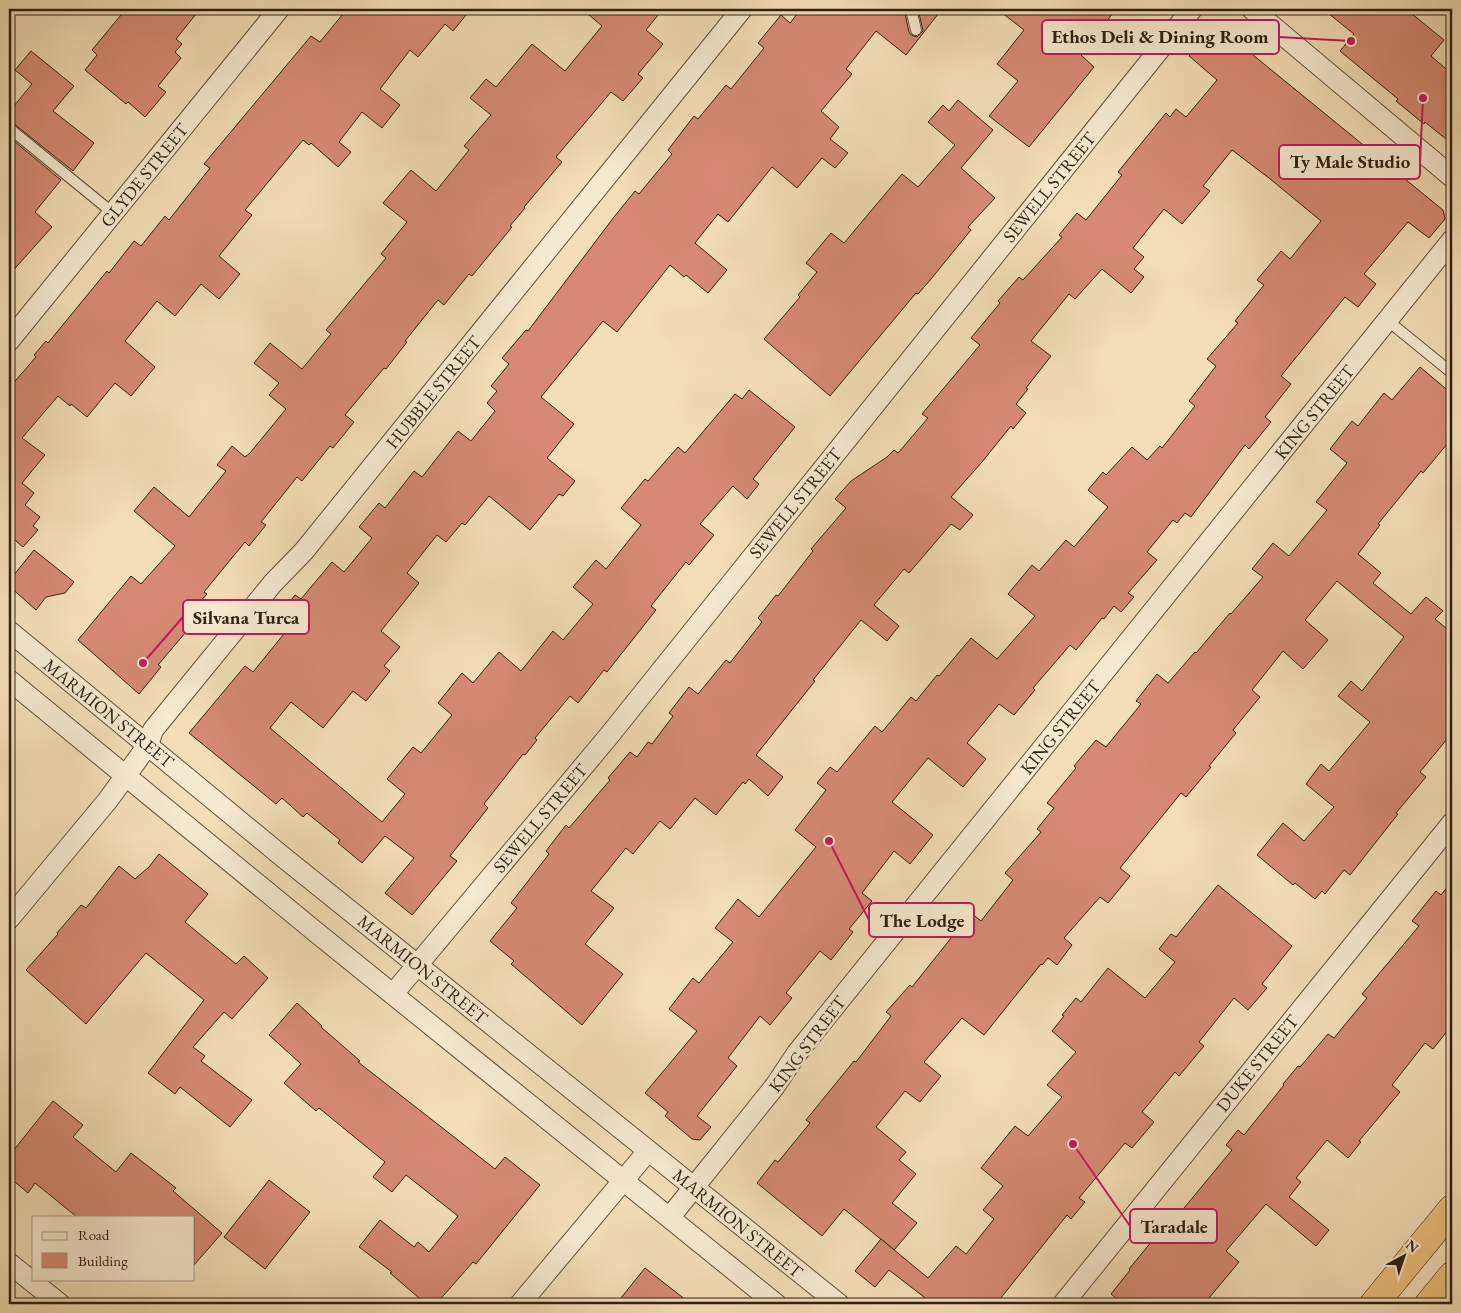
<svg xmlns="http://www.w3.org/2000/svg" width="1461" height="1313" font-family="'EB Garamond',serif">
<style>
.building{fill:#d68a75;stroke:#312012}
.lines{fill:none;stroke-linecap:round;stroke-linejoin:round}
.lane-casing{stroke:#62503c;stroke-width:12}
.street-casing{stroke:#62503c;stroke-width:22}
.highway-casing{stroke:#312012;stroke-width:29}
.lane{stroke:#f8ead1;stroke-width:10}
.street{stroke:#f8ead1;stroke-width:20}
.highway{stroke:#eabf7c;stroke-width:28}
.labels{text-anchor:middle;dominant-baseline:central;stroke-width:5;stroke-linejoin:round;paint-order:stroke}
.street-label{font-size:18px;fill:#312012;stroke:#f8ead1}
.leader{fill:none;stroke:#c2185b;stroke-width:2}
.callout-dot{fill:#c2185b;stroke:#f8ead1;stroke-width:2}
.callout{fill:#f8ead1;stroke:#c2185b;stroke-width:2}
.callout-label{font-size:19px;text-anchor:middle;font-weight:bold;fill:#312012}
</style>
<rect width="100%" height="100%" fill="#f4deb8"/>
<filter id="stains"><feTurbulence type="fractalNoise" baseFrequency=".004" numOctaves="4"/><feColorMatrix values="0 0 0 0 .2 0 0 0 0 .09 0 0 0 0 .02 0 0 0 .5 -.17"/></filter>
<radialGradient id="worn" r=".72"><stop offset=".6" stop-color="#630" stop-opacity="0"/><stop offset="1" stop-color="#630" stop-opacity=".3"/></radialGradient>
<g class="building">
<path d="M126,9H200L176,39L182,44L175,52L181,58L158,86L166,92L145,117L128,102L126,104L85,70L97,55L92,50Z"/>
<path d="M347,9H471L453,31L445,24L418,57L410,50L380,89L400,105L382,128L362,112L339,142L351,152L338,167L311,143L309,145L303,140L245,210L252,215L219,256L240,274L219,299L201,284L175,316L157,301L125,341L155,367L131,396L115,383L87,417L71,404L70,406L58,396L22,438L45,455L22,483L34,493L25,505L40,517L33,526L38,530L23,547L9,535V388L36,357L34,355L46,341L48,343L107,271L109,273L134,241L141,246L165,216L169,220L210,168L204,164L311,36L320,42Z"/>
<path d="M582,9H663L646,30L663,44L638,74L643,78L623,101L611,92L556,157L562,162L524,207L525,208L510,226L512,227L472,276L469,274L444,305L438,300L405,341L407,342L386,369L384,368L345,415L354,422L333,448L330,446L302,481L297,477L261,522L266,525L249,546L245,542L204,592L207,594L183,620L191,626L158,665L161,667L139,694L78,640L131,576L141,584L175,546L134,511L154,487L189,517L226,471L217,465L232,446L245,457L250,453L286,409L269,395L279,383L254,363L270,343L302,369L331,334L326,330L386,258L381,254L407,222L383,203L411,170L436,191L469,150L464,146L491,115L470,98L486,79L496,87L532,44L565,71L602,26Z"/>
<path d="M801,9H904L909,32L911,35L917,37L923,31L918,9H942L906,55L876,31L846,69L852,74L821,111L839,127L830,139L848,153L835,168L822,158L797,188L772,167L728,222L718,214L695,243L727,270L708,293L686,275L684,277L670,265L617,332L603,321L541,397L574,424L547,458L575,481L563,496L559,494L530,530L489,496L465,525L462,523L446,542L437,535L407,573L419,583L381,631L400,647L384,666L390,671L366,701L353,691L323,728L291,702L270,728L382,822L405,794L387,779L413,747L421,753L452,715L438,703L462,673L473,683L499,652L521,671L553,631L563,640L593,604L573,587L596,560L606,569L641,525L621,508L645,479L648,481L678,447L685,453L735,394L742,399L749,390L795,427L753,479L759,484L747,499L733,486L700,524L714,535L689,565L686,562L651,606L656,610L607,672L604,670L578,703L570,696L535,738L537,740L525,755L523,754L484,804L488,808L450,856L457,861L412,915L385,893L414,858L385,836L362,863L338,843L340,840L307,813L303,817L282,798L276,804L189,733L245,666L253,672L292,624L289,622L293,618L283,610L295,595L301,599L332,562L344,572L372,538L359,527L379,503L385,508L414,471L422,477L458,431L471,441L495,411L487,403L497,391L491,386L509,364L502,358L526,330L528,331L614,217L635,191L639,194L672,154L668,150L694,116L698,119L726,85L731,89L764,48L758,43L781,15L790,23Z"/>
<path d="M997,9H1116L1081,55L1094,67L1029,147L989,116L1018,81L997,64L1024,30Z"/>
<path d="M1323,9H1406L1444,40L1431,56L1452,74V144L1425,122L1424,124L1396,101L1398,99L1340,51L1354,34Z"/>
<path d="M1215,24L1443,210L1445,219L1429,238L1408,222L1364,274L1376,284L1358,307L1345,297L1281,376L1291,384L1265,417L1271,422L1249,449L1245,445L1191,517L1185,513L1177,523L1173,520L1147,552L1157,560L1128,593L1134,597L1121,612L1114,606L1104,619L1102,618L1076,650L1070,645L1033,688L1035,690L1014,715L999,704L967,743L986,759L963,787L928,758L892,802L933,835L910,864L894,851L862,893L872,901L849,929L853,932L831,960L820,951L786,993L792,998L770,1025L760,1016L728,1058L737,1066L697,1116L711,1127L700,1140L692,1139L665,1116L668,1112L645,1093L697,1031L669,1009L693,978L699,983L733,942L715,928L738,899L759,917L816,847L795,830L826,790L817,783L830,767L837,772L875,726L882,732L911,697L916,701L937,675L939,676L971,638L997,659L1035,616L1008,594L1032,565L1039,571L1066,540L1074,547L1108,507L1088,490L1103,472L1106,475L1132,447L1147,460L1160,446L1162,448L1195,406L1189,401L1216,366L1207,359L1238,323L1235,321L1264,285L1257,280L1281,251L1290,259L1321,221L1269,178L1232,150L1203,186L1210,191L1182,224L1164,209L1133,248L1144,257L1134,269L1144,277L1131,293L1102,269L1075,299L1069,294L1031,341L1051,356L1026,388L1028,389L1016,404L1026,413L1013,429L1011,426L982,462L951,497L973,515L960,530L951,524L909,573L904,569L874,605L899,626L887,641L861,620L813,680L815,681L756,755L783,777L768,796L749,779L745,784L743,782L716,815L695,798L670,829L660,821L633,854L626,848L591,891L614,908L585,944L623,974L582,1025L511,964L514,961L490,941L517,908L511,903L549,854L546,851L566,825L569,828L610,780L608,778L630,752L637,757L648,742L652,744L673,716L669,713L689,687L698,694L726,660L730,663L762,622L758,618L776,595L778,596L813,551L811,549L846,508L835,499L851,481L887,457L894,450L898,453L928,418L922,414L980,345L971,338L1000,303L998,301L1019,277L1023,280L1062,237L1059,235L1077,213L1086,220L1122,175L1118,172L1166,113L1170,117L1176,109L1186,117L1217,80L1189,56Z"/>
<path d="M31,51L74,86L53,111L94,143L73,171L13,123L9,121V112L32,84L15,70Z"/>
<path d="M958,100L993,130L961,168L995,198L968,227L971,230L931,279L918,294L916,293L830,396L764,339L800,297L798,295L817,272L806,263L831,233L844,243L902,174L918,187L955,145L928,122L943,105L949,111Z"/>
<path d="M9,137L61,180L35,212L52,227L9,275Z"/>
<path d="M1420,367L1452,394V438L1423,473L1421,471L1378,524L1380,525L1358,554L1381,573L1373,583L1411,614L1426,597L1443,611L1435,619L1452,633V733L1420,772L1426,777L1396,813L1398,814L1350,875L1344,870L1325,894L1322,891L1315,899L1295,883L1293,885L1257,855L1283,823L1304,841L1334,807L1306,784L1321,764L1329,771L1370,722L1338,696L1351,681L1362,691L1404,637L1337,581L1305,620L1328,640L1303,669L1283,651L1252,690L1260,697L1233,730L1236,733L1209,766L1211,767L1186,797L1181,793L1120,868L1130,876L1108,903L1100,897L1064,938L1072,945L1057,965L1048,958L1042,965L1041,964L984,1035L962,1018L924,1062L941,1076L920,1102L905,1091L876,1127L906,1152L899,1160L916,1174L892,1203L917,1223L894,1250L844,1209L822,1236L757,1183L775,1160L778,1162L810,1123L806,1120L854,1061L856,1062L891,1016L886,1012L910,985L912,987L971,913L981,921L1013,880L1005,873L1041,832L1037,829L1054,808L1047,803L1076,768L1074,766L1096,740L1106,747L1141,704L1136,701L1157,674L1168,683L1195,652L1196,653L1230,613L1231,614L1263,577L1252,569L1273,543L1289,556L1327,510L1316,502L1347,463L1330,449L1352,421L1358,426L1384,393L1392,400Z"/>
<path d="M34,550L74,582L65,593L46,597L36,610L9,586V581Z"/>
<path d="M159,854L208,894L185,922L236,964L244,956L268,978L232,1019L224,1012L193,1047L205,1056L201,1061L252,1100L230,1127L180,1087L175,1094L148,1073L204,1000L146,953L86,1024L26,970L58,934L57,933L81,905L86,908L119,866L135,879L149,867Z"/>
<path d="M1452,881V1025L1433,1049L1425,1043L1392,1085L1400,1092L1359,1141L1361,1142L1348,1158L1327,1140L1296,1178L1301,1182L1289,1197L1329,1230L1316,1246L1266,1204L1226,1251L1239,1262L1204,1304H1123L1111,1294L1130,1270L1129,1269L1152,1241L1154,1243L1160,1237L1232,1150L1226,1145L1238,1130L1244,1135L1284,1085L1283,1084L1298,1066L1300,1067L1328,1034L1334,1038L1367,998L1362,994L1419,926L1412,921L1436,891L1441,895Z"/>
<path d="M1218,885L1292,946L1262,984L1267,988L1248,1010L1234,998L1199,1042L1204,1046L1179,1076L1175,1072L1142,1112L1154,1122L1132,1148L1125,1143L1079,1198L1085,1202L1071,1219L1067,1215L996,1304H933L889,1270L875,1287L855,1271L881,1239L928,1278L956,1246L966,1254L994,1219L983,1210L1003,1186L981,1168L1015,1126L1028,1136L1062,1097L1047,1085L1076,1052L1052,1031L1064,1016L1062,1015L1076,998L1081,1002L1108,968L1145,998L1175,962L1159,949L1171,934L1176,937Z"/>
<path d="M297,1003L322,1026L321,1027L360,1061L358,1062L495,1169L505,1157L540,1185L476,1264L473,1262L436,1304H426L390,1273L392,1272L359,1247L380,1220L414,1247L418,1242L429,1252L458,1216L406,1175L392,1192L373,1177L385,1162L319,1108L316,1111L284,1083L301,1064L269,1035Z"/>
<path d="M53,1101L83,1125L73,1137L116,1172L131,1153L176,1188L173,1191L222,1233L194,1265V1217H77L35,1183L28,1193L9,1177V1156Z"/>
<path d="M269,1180L310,1212L265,1269L224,1237Z"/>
<path d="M645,1268L691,1304H616Z"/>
</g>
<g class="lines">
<defs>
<g id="lane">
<path d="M911,9L916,30"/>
<path d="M9,128L113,213"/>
<path d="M1387,320L1452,373"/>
</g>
<g id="street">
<path d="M1252,9L1452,177"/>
<path d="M9,341L279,9"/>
<path d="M9,631L283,857L839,1304"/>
<path d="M9,680L317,933L776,1304"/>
<path d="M9,919L108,800L148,745L153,730L273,583L304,551L742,9"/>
<path d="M393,994L608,737L1192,9"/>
<path d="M670,1217L775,1086L797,1053L1452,240"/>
<path d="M9,1263L60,1304"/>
<path d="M520,1304L648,1151"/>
<path d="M1063,1304L1452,823"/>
</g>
<g id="highway">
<path d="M1374,1304L1452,1209"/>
<path d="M1429,1304L1452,1276"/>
</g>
</defs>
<use href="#lane" class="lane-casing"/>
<use href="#street" class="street-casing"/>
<use href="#highway" class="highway-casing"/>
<use href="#lane" class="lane"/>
<use href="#street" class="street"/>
<use href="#highway" class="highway"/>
</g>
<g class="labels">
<g class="street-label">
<text transform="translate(144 175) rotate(-51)">GLYDE STREET</text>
<text transform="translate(1049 187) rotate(-51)">SEWELL STREET</text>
<text transform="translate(433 392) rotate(-51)">HUBBLE STREET</text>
<text transform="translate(1314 412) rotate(-51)">KING STREET</text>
<text transform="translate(795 503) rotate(-51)">SEWELL STREET</text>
<text transform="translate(109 713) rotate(39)">MARMION STREET</text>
<text transform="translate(1060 727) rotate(-51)">KING STREET</text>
<text transform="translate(540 818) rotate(-50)">SEWELL STREET</text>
<text transform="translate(423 969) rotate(39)">MARMION STREET</text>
<text transform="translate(807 1044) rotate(-53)">KING STREET</text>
<text transform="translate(1257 1063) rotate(-51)">DUKE STREET</text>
<text transform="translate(738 1223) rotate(39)">MARMION STREET</text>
</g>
</g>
<path class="leader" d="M1351 41L1279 37M1423 98L1420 162M143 663L183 617M829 841L869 920M1073 1144L1130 1226"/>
<g class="callout-dot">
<circle cx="1351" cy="41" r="5"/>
<circle cx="1423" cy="98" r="5"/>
<circle cx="143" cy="663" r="5"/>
<circle cx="829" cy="841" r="5"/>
<circle cx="1073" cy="1144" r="5"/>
</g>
<g class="callout">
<rect x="1042" y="20" width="237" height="34" rx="5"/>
<rect x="1279" y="145" width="141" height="34" rx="5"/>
<rect x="183" y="600" width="126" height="34" rx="5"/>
<rect x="869" y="903" width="105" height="34" rx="5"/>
<rect x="1130" y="1209" width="87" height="34" rx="5"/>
</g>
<g class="callout-label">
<text x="1160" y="43">Ethos Deli &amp; Dining Room</text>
<text x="1350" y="168">Ty Male Studio</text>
<text x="246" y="624">Silvana Turca</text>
<text x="922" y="927">The Lodge</text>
<text x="1174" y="1233">Taradale</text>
</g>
<rect width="1461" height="1313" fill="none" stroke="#f4deb8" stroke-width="30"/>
<rect x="10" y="10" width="1441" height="1293" fill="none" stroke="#312012" stroke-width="2.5"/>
<rect x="15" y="15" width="1431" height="1283" fill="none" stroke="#312012"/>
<rect x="32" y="1216" width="162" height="65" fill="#f8ead1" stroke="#a89985"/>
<rect x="42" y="1232" width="25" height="8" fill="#f8ead1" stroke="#a89985"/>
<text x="78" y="1240" font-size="15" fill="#312012">Road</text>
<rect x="42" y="1253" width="25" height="15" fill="#d68a75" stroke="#a89985"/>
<text x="78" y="1266" font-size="15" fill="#312012">Building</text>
<g transform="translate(1404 1256) rotate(40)" stroke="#f8ead1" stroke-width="4" paint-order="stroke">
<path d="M0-4L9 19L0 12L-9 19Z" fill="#312012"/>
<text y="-8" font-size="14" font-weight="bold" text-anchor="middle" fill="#312012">N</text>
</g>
<rect width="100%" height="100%" filter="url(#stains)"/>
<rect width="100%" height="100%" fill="url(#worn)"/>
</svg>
